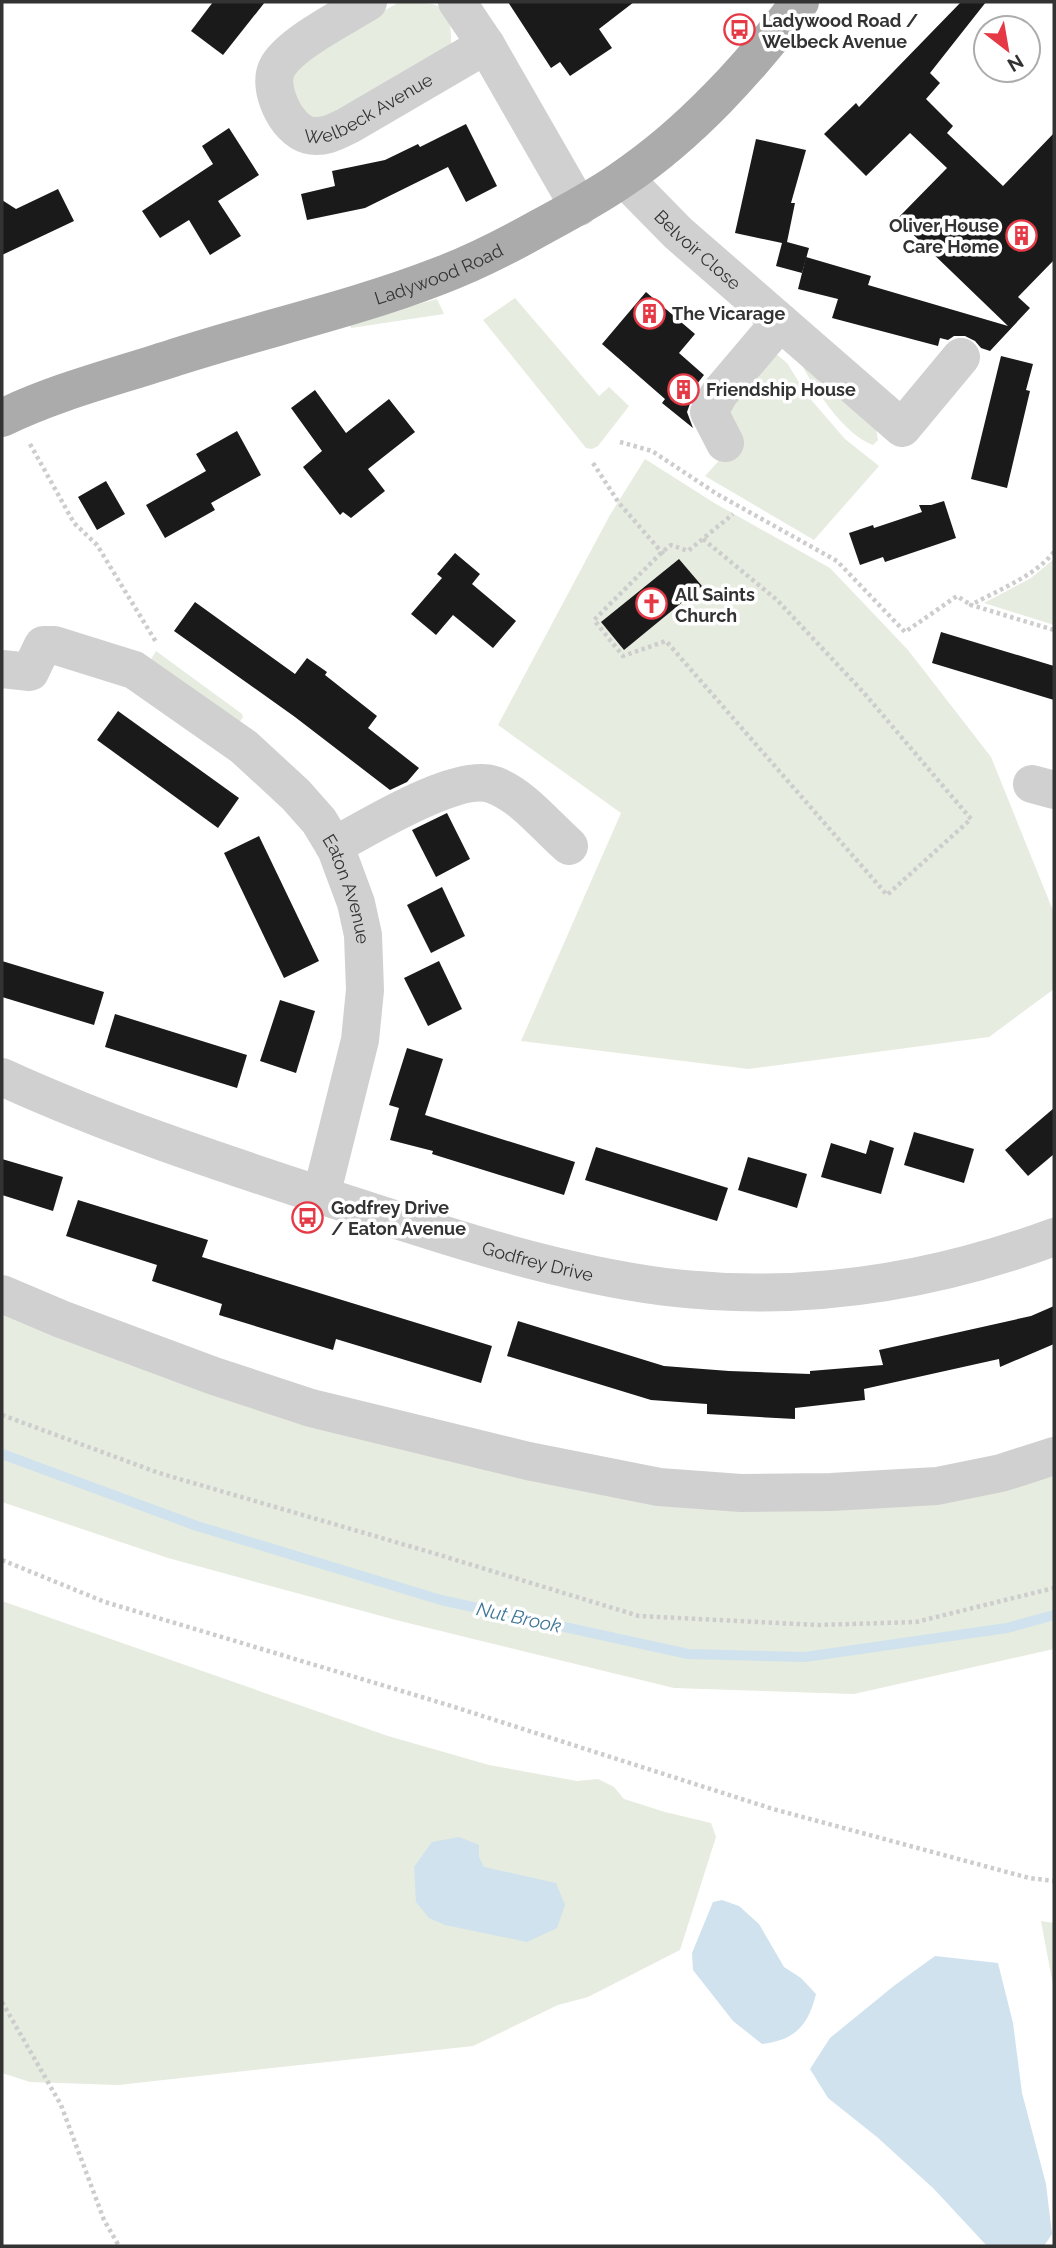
<svg xmlns="http://www.w3.org/2000/svg" width="1056" height="2248" font-family="Raleway,sans-serif">
<style>
.green{fill:#e6ecdf}
.water{fill:#cfe2ee}
.lines{fill:none;stroke-linecap:round;stroke-linejoin:round}
.stream{stroke:#cfe2ee;stroke-width:10}
.building{fill:#1a1a1a}
.path{stroke:#cdcdcd;stroke-width:4.5;stroke-dasharray:3.5 3.5;stroke-linecap:butt}
.minor{stroke:#d0d0d0;stroke-width:38}
.major{stroke:#ababab;stroke-width:38}
.labels{text-anchor:middle;dominant-baseline:central;stroke-width:7;stroke-linejoin:round;paint-order:stroke}
.poi-label{font-size:18px;font-weight:bold;fill:#333;stroke:#fff;text-anchor:start}
.street-label{font-size:18px;fill:#333;stroke:#fff}
.water-label{font-size:19px;font-style:italic;fill:#3f7597;stroke:#fff}
</style>
<rect width="100%" height="100%" fill="#fff"/>
<g class="green">
<path d="M399,2C435,2 453,1 451,44L333,122L299,115L290,77L295,64Z"/>
<path d="M515,298L599,396L609,387L629,406L598,446L592,449L586,448L483,320Z"/>
<path d="M437,299L444,314L351,328L349,323Z"/>
<path d="M768,347L787,363L807,395L845,439L879,466L814,540L705,476L734,444L717,411Z"/>
<path d="M799,359L876,429L878,440L873,445C845,436 811,385 799,359Z"/>
<path d="M645,459L716,504L830,568L908,650L991,757L1054,913V989L989,1037L748,1069L521,1041L621,813L498,725L610,515Z"/>
<path d="M1054,559V625L984,603L1031,578Z"/>
<path d="M156,651L242,714L243,717L236,727L149,663Z"/>
<path d="M2,1307L664,1500L1054,1468V1649L854,1694L674,1688L396,1620L168,1558L2,1502Z"/>
<path d="M2,1601L388,1736L489,1765L577,1781L598,1779L614,1787L624,1799L665,1812L711,1823L716,1837L680,1950L588,1997L558,2005L473,2046L118,2085L30,2082L2,2073Z"/>
<path d="M1041,1921L1054,1923V1990Z"/>
</g>
<g class="water">
<path d="M459,1837L479,1845V1857L484,1867L556,1883L565,1905L557,1928L527,1942L445,1925L429,1918L416,1902L414,1867L432,1842Z"/>
<path d="M722,1900L739,1906L759,1924L784,1967L801,1978L816,1994C808,2026 795,2040 762,2044L733,2021L693,1970L692,1953L713,1902Z"/>
<path d="M935,1956L998,1963L1013,2023L1022,2093L1046,2184L1052,2234L1044,2246H987L934,2189L877,2137L828,2098L810,2069L830,2038L895,1985Z"/>
</g>
<g class="lines">
<path class="stream" d="M2,1454L197,1526L441,1600L688,1654L805,1657L1007,1628L1054,1615"/>
</g>
<g class="building">
<path d="M213,2H265L223,55L191,31Z"/>
<path d="M508,2H634L599,29L612,48L570,76L560,62L551,68Z"/>
<path d="M961,2H986L930,73L940,83L926,99L953,126L947,133L1003,186L1054,133V260L1018,297L1030,308L990,351L981,348L975,341L965,336H954L948,340L940,338L938,346L832,318L838,299L798,289L806,257L871,276L868,285L1008,326L897,219L947,168L910,133L866,176L824,134L856,103L859,107Z"/>
<path d="M466,124L497,186L466,202L448,167L365,208L307,220L301,194L335,186L332,171L385,160L418,144L420,147Z"/>
<path d="M229,128L259,175L218,201L241,236L210,255L189,220L160,238L142,211L213,164L202,146Z"/>
<path d="M756,139L806,150L791,203H795L787,242L809,248L802,273L776,266L782,243L735,233Z"/>
<path d="M58,189L74,221L2,255V200L16,209Z"/>
<path d="M646,292L695,334L679,353L704,375L690,393L692,398L687,412L693,428L662,403L665,399L602,344Z"/>
<path d="M1001,356L1033,364L1026,390L1030,391L1007,488L971,479Z"/>
<path d="M315,390L346,433L389,399L415,432L368,469L385,491L351,518L343,512L340,515L303,467L322,451L291,408Z"/>
<path d="M237,431L261,475L211,503L215,510L165,538L146,505L206,471L196,454Z"/>
<path d="M106,481L125,514L97,530L78,497Z"/>
<path d="M944,501L956,538L885,562L883,557L860,565L849,533L873,525L874,528L922,512L919,505H931Z"/>
<path d="M455,553L480,574L472,584L516,621L493,648L453,615L436,635L411,614L442,578L437,574Z"/>
<path d="M679,559L702,586L624,650L601,622Z"/>
<path d="M195,602L295,674L307,658L327,672L325,675L377,716L368,728L419,768L407,782L390,790L295,717L174,631Z"/>
<path d="M941,632L1054,666V700L932,663Z"/>
<path d="M118,711L239,798L218,828L97,740Z"/>
<path d="M447,813L470,859L436,877L412,830Z"/>
<path d="M259,836L319,961L284,978L224,853Z"/>
<path d="M442,887L465,936L431,953L407,905Z"/>
<path d="M2,961L104,992L94,1025L2,997Z"/>
<path d="M439,961L462,1009L428,1026L404,978Z"/>
<path d="M280,1000L315,1011L296,1073L260,1061Z"/>
<path d="M115,1014L247,1055L237,1088L105,1047Z"/>
<path d="M407,1048L443,1059L425,1115L575,1162L564,1195L432,1154L433,1151L390,1140L399,1108L389,1105Z"/>
<path d="M1054,1108V1154L1028,1176L1005,1150Z"/>
<path d="M914,1132L974,1149L964,1183L904,1165Z"/>
<path d="M870,1140L894,1148L881,1194L821,1177L831,1143L866,1154Z"/>
<path d="M596,1147L728,1188L717,1221L585,1180Z"/>
<path d="M748,1157L807,1174L797,1208L738,1190Z"/>
<path d="M2,1159L63,1177L53,1211L2,1195Z"/>
<path d="M78,1200L208,1240L202,1257L492,1346L481,1383L336,1339L333,1350L219,1315L222,1304L152,1281L157,1265L66,1236Z"/>
<path d="M1054,1306V1344L1000,1367L999,1359L864,1389L865,1400L795,1408V1419L707,1414V1404L651,1400L507,1356L518,1321L664,1366L729,1371L810,1374V1371L883,1365L879,1350L1031,1316Z"/>
</g>
<g class="lines">
<g class="path">
<path d="M620,442L652,451L717,494L837,561L905,632L957,596L971,605"/>
<path d="M30,444L74,523L97,545L156,642"/>
<path d="M593,463L619,503L665,556"/>
<path d="M703,539L777,600L864,693L971,819L887,895L666,641L623,656L594,620L662,552L671,545L688,551L733,514"/>
<path d="M1054,552C1035,576 998,590 971,605L1054,630"/>
<path d="M2,1415L159,1473L433,1553L639,1616L818,1625L916,1622L1054,1588"/>
<path d="M2,1560L105,1602L445,1704L773,1809L1029,1878L1054,1881"/>
<path d="M2,2002L61,2105L104,2220L119,2246"/>
</g>
<g class="minor">
<path id="s1" d="M368,2C344,17 289,44 277,68C267,88 286,129 308,135C323,139 337,131 349,125L486,45"/>
<path d="M457,2L486,45L579,207"/>
<path id="s2" d="M624,178L678,233L902,428L961,357"/>
<path d="M725,443L709,412L719,394L780,322"/>
<path id="s3" d="M2,669L30,672L43,645H54L134,670L244,747L296,795L319,821L336,849L356,903L363,935L365,990L360,1040L321,1196"/>
<path d="M1032,784L1054,790"/>
<path d="M334,846C367,828 459,771 494,785C523,796 546,826 569,846"/>
<path id="s4" d="M2,1077C107,1125 216,1161 326,1197C437,1233 550,1272 666,1287C798,1303 930,1283 1054,1237"/>
<path d="M2,1294L61,1319L214,1376L311,1408L528,1461L659,1487L741,1493L831,1492L937,1486L1001,1473L1054,1456"/>
</g>
<path class="major" id="s5" d="M2,418C57,391 119,376 176,357C263,329 354,309 439,276C474,263 507,246 539,228C567,213 595,198 621,180C691,133 749,68 800,2"/>
</g>
<defs>
<symbol id="bus-ring" viewBox="-11 -11 22 22"><circle r="9.5" fill="#fff" stroke="#e63946" stroke-width="1.5"/><path d="M-5-6H5V4H4V6H2V4H-2V6H-4V4H-5ZM-3.5-4V0h7V-4ZM-3.5 1.2v1.5H-2V1.2ZM2 1.2v1.5H3.5V1.2Z" fill="#e63946"/></symbol>
<symbol id="building-ring" viewBox="-11 -11 22 22"><circle r="9.5" fill="#fff" stroke="#e63946" stroke-width="1.5"/><path d="M-4-6H4V6H1V3H-1V6H-4ZM-2.5-4.3h1.7v1.8h-1.7ZM.8-4.3h1.7v1.8H.8ZM-2.5-1h1.7V.8h-1.7ZM.8-1h1.7V.8H.8Z" fill="#e63946"/></symbol>
<symbol id="church-ring" viewBox="-11 -11 22 22"><circle r="9.5" fill="#fff" stroke="#e63946" stroke-width="1.5"/><path d="M-1.2-6h2.4v3.5h3.3v2.4h-3.3V6h-2.4V-.1h-3.3v-2.4h3.3Z" fill="#e63946"/></symbol>
</defs>
<g fill-rule="evenodd">
<use href="#bus-ring" x="722" y="12" width="35" height="35"/>
<use href="#building-ring" x="1004" y="218" width="35" height="35"/>
<use href="#building-ring" x="632" y="296" width="35" height="35"/>
<use href="#building-ring" x="666" y="372" width="35" height="35"/>
<use href="#church-ring" x="634" y="586" width="35" height="35"/>
<use href="#bus-ring" x="290" y="1200" width="35" height="35"/>
</g>
<g class="labels">
<g class="poi-label">
<text x="762" y="20">Ladywood Road /<tspan x="762" dy="21">Welbeck Avenue</tspan></text>
<text x="999" y="225" text-anchor="end">Oliver House<tspan x="999" dy="21">Care Home</tspan></text>
<text x="672" y="313">The Vicarage</text>
<text x="706" y="389">Friendship House</text>
<text x="675" y="594">All Saints<tspan x="675" dy="21">Church</tspan></text>
<text x="331" y="1207">Godfrey Drive<tspan x="331" dy="21">/ Eaton Avenue</tspan></text>
</g>
<g class="street-label">
<text stroke="none"><textPath href="#s1" startOffset="261">Welbeck Avenue</textPath></text>
<text stroke="none"><textPath href="#s2" startOffset="103">Belvoir Close</textPath></text>
<text stroke="none"><textPath href="#s5" startOffset="460">Ladywood Road</textPath></text>
<text stroke="none"><textPath href="#s3" startOffset="467">Eaton Avenue</textPath></text>
<text stroke="none"><textPath href="#s4" startOffset="567">Godfrey Drive</textPath></text>
</g>
<g class="water-label">
<text transform="translate(519 1617) rotate(12)">Nut Brook</text>
</g>
</g>
<rect width="1056" height="2248" fill="none" stroke="#333333" stroke-width="7"/>
<g transform="translate(1007 49) rotate(149)"><circle r="33" fill="#ffffff" stroke="#adadad" stroke-width="2"/>
<path d="M0-5L12 26L0 18L-12 26Z" fill="#e63946"/>
<text y="-10" font-size="19" font-weight="bold" text-anchor="middle" fill="#333333">N</text>
</g>
</svg>
